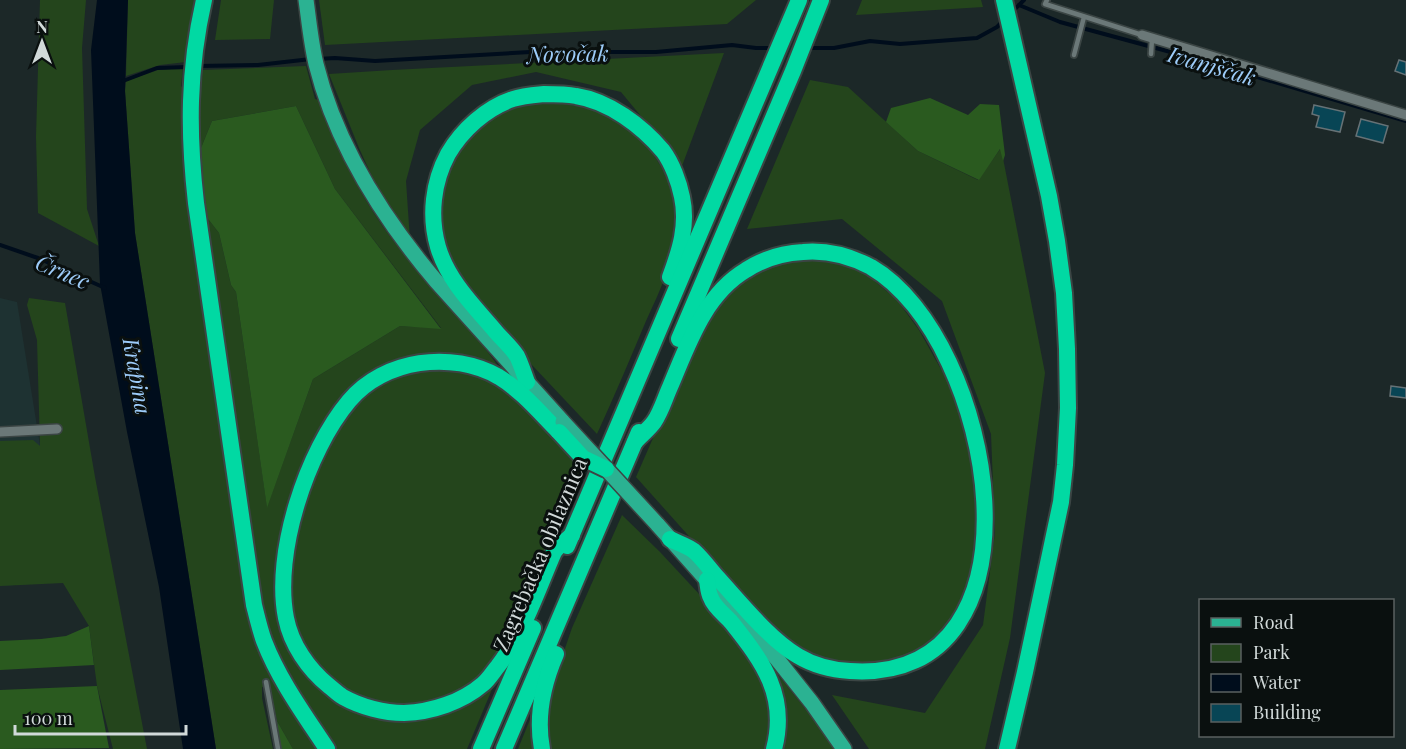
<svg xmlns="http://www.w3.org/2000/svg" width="1406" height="749" font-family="'Playfair Display',serif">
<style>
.built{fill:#1e3232}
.green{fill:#24451c}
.forest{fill:#2a5a1f}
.water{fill:#000d1c}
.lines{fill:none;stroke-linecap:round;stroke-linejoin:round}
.stream{stroke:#000d1c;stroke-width:4}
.building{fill:#084555;stroke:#667276;stroke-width:1.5}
.service-casing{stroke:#3b4544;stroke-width:8}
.minor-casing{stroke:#3b4544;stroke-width:12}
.primary-casing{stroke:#3b4544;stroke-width:18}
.motorway-casing{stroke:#3b4544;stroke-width:20}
.service{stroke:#6b7878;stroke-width:4.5}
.minor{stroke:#6b7878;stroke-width:9}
.primary{stroke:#2bb292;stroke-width:15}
.motorway{stroke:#01d9a3;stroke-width:16}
.primary-bridge-casing{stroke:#3b4544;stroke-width:18;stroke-linecap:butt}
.motorway-bridge-casing{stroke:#3b4544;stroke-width:20;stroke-linecap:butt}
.primary-bridge{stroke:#2bb292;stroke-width:15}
.motorway-bridge{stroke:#01d9a3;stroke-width:16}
.labels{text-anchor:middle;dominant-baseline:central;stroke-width:6;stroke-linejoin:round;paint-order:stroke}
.street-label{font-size:21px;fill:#d1d9d9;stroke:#0a100f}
.water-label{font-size:22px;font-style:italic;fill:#9dccf9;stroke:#0a100f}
</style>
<rect width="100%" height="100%" fill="#1c2828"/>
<path class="built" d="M0,298L17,302L62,582L0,586Z"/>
<g class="green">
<path d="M40,0H86L82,48L87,209L99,246L38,213L36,137Z"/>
<path d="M128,0H197L186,62L160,65L126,76Z"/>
<path d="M221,0H274L270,39L215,40Z"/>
<path d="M319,0H756L727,24L325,45Z"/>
<path d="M862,0H981L983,7L856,15Z"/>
<path d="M724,53L682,166L621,92L536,72L472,85L420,130L406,181L410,240L385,205L359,148L329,74L392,70Z"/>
<path d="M306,66L315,99L319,100C338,151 362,201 396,244C430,287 470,325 501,370L429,354L338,405L314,440L301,470L277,575V614L285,642L306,675L324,693L356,711L437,716L477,699L490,686L493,687L467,749H335L291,681L267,630L260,597L205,215L219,233L231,285L236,292L267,507L313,379L400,326L441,328L335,189L296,106L212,121L201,148L199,92L202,70Z"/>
<path d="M183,68L181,86L183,88L182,145L188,214L228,473L241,575L318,749H293L277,721L270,688L262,687V698L273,749H216L135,233L125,91L126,81L158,70Z"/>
<path d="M810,80L848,87L918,151L978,180L1001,148L1045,373L1010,638L985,749H869L832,695L925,713L983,625L995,533L991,434L942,301L842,219L747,229Z"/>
<path d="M546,102C566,104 586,106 604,114C648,134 680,182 677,231C675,259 658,295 646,321C630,359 614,397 597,434L515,347L457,273L447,250L441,225V198L446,172L456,153L474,132L494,116L522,105Z"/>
<path d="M809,258L841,263L870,277L897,300L919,330L947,380L967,435L976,482L978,536L973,568L961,603L944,628L919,649L895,660L869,664L839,663L814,656L788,643L763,619L636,477L702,326L718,305L737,285L757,272L780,262Z"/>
<path d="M29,298L65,303L95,477L147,749H113L97,686L89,626L63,583L0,586V441L33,440L40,446L37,340L27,305Z"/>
<path d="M437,369L462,370L484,379L513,395L546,427L583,471L530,596L512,636L491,664L467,687L437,701L418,705H396L374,702L348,692L327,674L311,656L298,631L292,607L290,580L298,524L320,463L333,437L350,413L364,397L383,384L407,373Z"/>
<path d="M622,515L660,552L727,624L760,672L769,699L773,723L768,749H550L547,726L548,708L552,686L572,628Z"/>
<path d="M779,676L816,722L834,749H782L775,678Z"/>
<path d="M533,712L536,749H518Z"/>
</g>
<g class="forest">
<path d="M930,98L968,115L980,104L999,105L1005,155L1003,161L1000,149L979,180L918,151L886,122L891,108Z"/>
<path d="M296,106L335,189L441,329L400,326L313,379L267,508L236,292L231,285L219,233L205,215L201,148L212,121Z"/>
<path d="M89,626L94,665L0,670V641L41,639L66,636Z"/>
<path d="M97,686L109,748L0,749V690Z"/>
<path d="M277,721L293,749H280Z"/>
</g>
<path class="water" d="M97,0H128L125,91L135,233L216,749H183L159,587L127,432L100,284L91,50Z"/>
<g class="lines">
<g class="stream">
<path d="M1019,5L1060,22L1200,60L1406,121"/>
<path d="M1012,12L1024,0"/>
<path d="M806,48H834L870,41L900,44L977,38L997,27L1005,19"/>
<path d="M318,59L335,58L375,61L530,52H656L732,45L756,48H775"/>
<path d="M198,66L258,65L311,59"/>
<path d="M123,81L157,68L188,67"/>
<path d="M0,245L38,258L105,288"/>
</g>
</g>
<g class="building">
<path d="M1399,60L1406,62V75L1395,71Z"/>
<path d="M1314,105L1345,112L1340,132L1316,127L1319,116L1312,114Z"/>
<path d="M1361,119L1388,126L1383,143L1356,136Z"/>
<path d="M1391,386L1406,388V398L1390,396Z"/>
</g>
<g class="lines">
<defs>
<g id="service">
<path d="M1047,0L1045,4L1142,35"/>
<path d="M1151,54L1152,39"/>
<path d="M1074,55L1084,17"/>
<path d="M266,682L278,749"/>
</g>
<g id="minor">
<path d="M1142,35L1406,115"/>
<path d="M0,432L57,429"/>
</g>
<g id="primary">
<path d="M306,0C309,21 311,43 316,64C336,145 382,217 436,281L563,422"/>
<path d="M657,524L777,659L812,703L844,749"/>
</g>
<g id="motorway">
<path d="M204,0C188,70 188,132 196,203L254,605C257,617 260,630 264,641C279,680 304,714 327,749"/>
<path d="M1004,0L1049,196L1057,241L1064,293L1067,349L1068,408L1065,465L1061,502L1025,672L1007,749"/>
<path d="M679,339L793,71L821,0"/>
<path d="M527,382C524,374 521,364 517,356C512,348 503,340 496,332C474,306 448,281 438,247C429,216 433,182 448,154C462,130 486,108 513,99C522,96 534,95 544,94C555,94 566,94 576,96C609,101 642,126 663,151C672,163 679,182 682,197C688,225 680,250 670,277"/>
<path d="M559,432C540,413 522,391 499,377C452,350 384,359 349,401C307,451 273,553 286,618C291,644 308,669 329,686C333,689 338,694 343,697C361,707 384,713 404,713C432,712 462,702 483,684C489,679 493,672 498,666C524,632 537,591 554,552L559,546L572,535"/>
<path d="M635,442C641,435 649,429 654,422C661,412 665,398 670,387C688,345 704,295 746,270C763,259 783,253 803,252C826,250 850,256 871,267C995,339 1056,685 850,671C833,670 813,665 798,656C769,639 739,601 716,576C709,568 702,558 694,551C688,546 678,543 670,539"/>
<path d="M567,546L799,0"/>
<path d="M707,580C708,586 708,593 711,598C714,607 725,615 732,623C763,662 788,696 774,749"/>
<path d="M481,749L533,628"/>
<path d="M504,749L639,432"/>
<path d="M542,749C536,717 543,684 556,654"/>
</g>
</defs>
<use href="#service" class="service-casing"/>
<use href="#minor" class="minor-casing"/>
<use href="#primary" class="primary-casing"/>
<use href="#motorway" class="motorway-casing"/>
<use href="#service" class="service"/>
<use href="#minor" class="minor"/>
<use href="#primary" class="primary"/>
<use href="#motorway" class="motorway"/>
<defs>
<path id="primary-bridge" d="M563,422L657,524"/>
<path id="motorway-bridge" d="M559,432L583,458L606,469"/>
</defs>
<use href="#primary-bridge" class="primary-bridge-casing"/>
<use href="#motorway-bridge" class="motorway-bridge-casing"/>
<use href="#primary-bridge" class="primary-bridge"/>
<use href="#motorway-bridge" class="motorway-bridge"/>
</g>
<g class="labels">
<g class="street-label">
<text transform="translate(539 554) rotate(-67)">Zagrebačka obilaznica</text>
</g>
<g class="water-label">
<text transform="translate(568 53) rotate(-1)">Novočak</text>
<text transform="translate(1212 65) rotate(16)">Ivanjščak</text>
<text transform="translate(63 271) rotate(23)">Črnec</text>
<text transform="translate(138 376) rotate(80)">Krapina</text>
</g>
</g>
<rect x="1199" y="599" width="195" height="138" fill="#0a100f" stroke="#5a6060" stroke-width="1.5"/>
<rect x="1211" y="618" width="30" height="9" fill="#2bb292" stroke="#5a6060" stroke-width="1.5"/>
<text x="1253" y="629" font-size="18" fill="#d1d9d9">Road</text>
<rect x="1211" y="644" width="30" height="18" fill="#24451c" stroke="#5a6060" stroke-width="1.5"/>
<text x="1253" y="659" font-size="18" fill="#d1d9d9">Park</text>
<rect x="1211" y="674" width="30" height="18" fill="#000d1c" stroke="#5a6060" stroke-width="1.5"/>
<text x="1253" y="689" font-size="18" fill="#d1d9d9">Water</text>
<rect x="1211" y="704" width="30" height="18" fill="#084555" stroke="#5a6060" stroke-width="1.5"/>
<text x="1253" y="719" font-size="18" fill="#d1d9d9">Building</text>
<g transform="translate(42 42)" stroke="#0a100f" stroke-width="4.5" paint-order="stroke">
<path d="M0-4.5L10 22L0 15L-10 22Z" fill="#d1d9d9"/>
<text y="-9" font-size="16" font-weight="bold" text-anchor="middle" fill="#d1d9d9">N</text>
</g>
<path d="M15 725v9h171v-9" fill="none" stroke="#d1d9d9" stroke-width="3"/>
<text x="24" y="725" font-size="18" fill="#d1d9d9" stroke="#0a100f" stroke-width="4.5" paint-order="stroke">100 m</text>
</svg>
